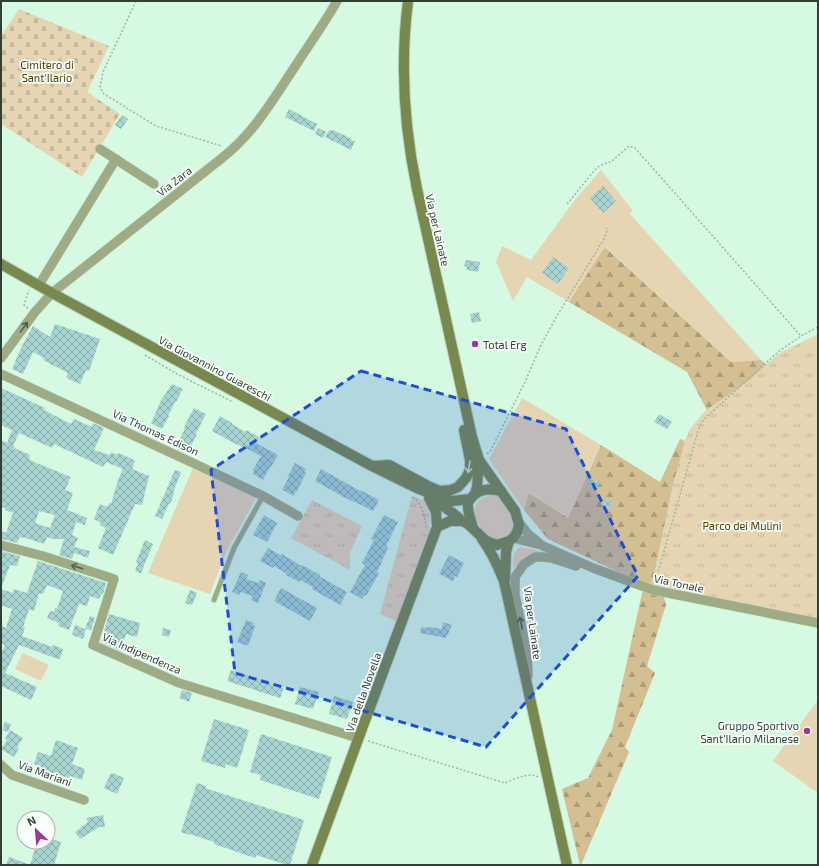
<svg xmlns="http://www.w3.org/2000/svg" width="819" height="866" font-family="'Exo 2',sans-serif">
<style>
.grass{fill:#e5d5b2}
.forest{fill:url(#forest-firs)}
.cemetery{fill:url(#cemetery-stones)}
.park{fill:url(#park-tufts)}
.building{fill:url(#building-cross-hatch);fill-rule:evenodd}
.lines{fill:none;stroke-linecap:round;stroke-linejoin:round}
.lane-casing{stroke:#b5d4bf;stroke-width:6}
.street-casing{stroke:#b5d4bf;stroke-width:10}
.secondary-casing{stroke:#b5d4bf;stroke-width:12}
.path{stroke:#9cb7a5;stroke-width:1.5;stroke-dasharray:2 2;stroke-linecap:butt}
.lane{stroke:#9fab84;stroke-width:4.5}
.street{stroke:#9fab84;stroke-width:9}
.secondary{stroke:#79894e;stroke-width:10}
.oneway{stroke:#525f4d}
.oneway2{stroke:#d1dbc6}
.marked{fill:#1d4ed8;fill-opacity:0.2;stroke:#1d4ed8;stroke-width:3;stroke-dasharray:8 5;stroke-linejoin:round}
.poi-dot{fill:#9f379a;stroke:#f7fef9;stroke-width:1.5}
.labels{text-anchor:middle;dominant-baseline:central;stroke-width:3.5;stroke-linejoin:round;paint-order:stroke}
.park-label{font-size:11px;fill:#513c00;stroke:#f7fef9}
.street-label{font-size:11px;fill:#313f36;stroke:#f7fef9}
.poi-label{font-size:11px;fill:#313f36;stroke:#f7fef9;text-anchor:start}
</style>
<defs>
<pattern id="forest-firs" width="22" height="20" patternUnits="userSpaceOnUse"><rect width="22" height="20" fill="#d3bf92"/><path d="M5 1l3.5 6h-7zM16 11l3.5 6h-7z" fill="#ac9d78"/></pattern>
<pattern id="cemetery-stones" width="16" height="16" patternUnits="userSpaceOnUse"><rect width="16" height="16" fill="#e5d5b2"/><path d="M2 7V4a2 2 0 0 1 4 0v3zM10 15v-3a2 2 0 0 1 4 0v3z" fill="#c5b89a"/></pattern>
<pattern id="park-tufts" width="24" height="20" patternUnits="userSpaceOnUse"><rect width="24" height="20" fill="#e5d5b2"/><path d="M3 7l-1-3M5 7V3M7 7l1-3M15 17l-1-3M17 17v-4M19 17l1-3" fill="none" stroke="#c5b89a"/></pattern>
<pattern id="building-cross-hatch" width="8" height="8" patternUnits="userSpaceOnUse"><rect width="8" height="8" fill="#a6d4d1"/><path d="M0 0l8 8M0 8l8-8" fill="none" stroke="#88adaa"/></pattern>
</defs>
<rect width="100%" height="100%" fill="#d6f9e1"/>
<g class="grass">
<path d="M601,170L633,211L630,214L761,360L731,362L606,247L569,302L527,277L513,301L496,262L502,246L531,260L574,201Z"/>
<path d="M522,398L601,445L568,518L530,493L524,510L489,459Z"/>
<path d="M193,468L256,498L226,552L210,594L148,573Z"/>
<path d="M492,495C496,496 499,498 503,501C511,508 520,528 507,535C502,537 497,539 492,538C487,536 483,532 480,527C471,512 472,499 492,495Z"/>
<path d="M520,547L540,551L545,553L521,561L513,569C513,559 511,554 520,547Z"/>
<path d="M23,653L49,665L41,681L15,669Z"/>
<path d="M818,700V793L773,761Z"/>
</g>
<g class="forest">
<path d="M605,247L731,362L761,360L773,370L710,416L687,372L569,302Z"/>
<path d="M680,439L693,444L660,583L666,605L647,666L655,673L625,747L629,752L581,865H580L562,789L588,778L612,730L644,584L548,539L524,510L529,493L568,518L601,445L660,482Z"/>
</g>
<path class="cemetery" d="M19,9L109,46L87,92L120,114L82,177L1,124V36Z"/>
<g class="park">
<path d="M818,334V621L693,594L651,584L654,573L674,480L679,464L685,440L690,429L706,410L730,394L747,382L778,354Z"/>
<path d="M412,496L424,500L430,514V532L398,622L380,614Z"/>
<path d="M312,500L362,526L350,553V570L291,538Z"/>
</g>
<g class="building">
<path d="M289,109L317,124L314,131L285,117Z"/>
<path d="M122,115L128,119L121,129L115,125Z"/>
<path d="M318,128L326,132L323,138L315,134Z"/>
<path d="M329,130L332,131L333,130L352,139L351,140L355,141L351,150L325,137Z"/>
<path d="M603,186L616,201L603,213L590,198Z"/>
<path d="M553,257L569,268L558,284L542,273Z"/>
<path d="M466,260L480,262L478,272L467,270V267L464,266Z"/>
<path d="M479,312L481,321L472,323L470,314Z"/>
<path d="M55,324L100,339L89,371L86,370L80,384L68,379V378L66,377L68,373L43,360L44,358L33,352L23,374L12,369L22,346L33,326L50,337Z"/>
<path d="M172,384L183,389L176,402H175L168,416H169L162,429L151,423L152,421L162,398V399Z"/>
<path d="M1,388L45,408L44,410L71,424L74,419L92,427L93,423L104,428L94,450L110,455L111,452L117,455L118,453L128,457L135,461L132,469L149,476L142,505L135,504L113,555L98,548L106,528L100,525L101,523L94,519L100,504L107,507L109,503L111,504L118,480L123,469L106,462L103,467L54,444L52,448L19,433L13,446L15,447L14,448L28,454L30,455L29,459L34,462L71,477L65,490L73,493L67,510L87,518L85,525L76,522L72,535L78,538L74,547L90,551L88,558L74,553L72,559L59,555L64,539H53L47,537L44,544L23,537L22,538L20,537L17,543L1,539V531L6,533L13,513L5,510L6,508L1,507V440L7,443L12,430L1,425ZM39,511L55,515L50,528L35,523Z"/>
<path d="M194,408L206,414L196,433L197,434L190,448L178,442L185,429H184L185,425Z"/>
<path d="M659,414L672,422L667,429L654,422Z"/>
<path d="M220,416L232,423V424L245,432L246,430L259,437L256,443L278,455L271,467H270L263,480L253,474L254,471L253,470L261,456L242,446V447L230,441L212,431Z"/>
<path d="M295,463L306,469L304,472L306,473L296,493L295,492L294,496L282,490L289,477L288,476Z"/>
<path d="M321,469L360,491V490L379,500L373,511L353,501V502L315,481Z"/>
<path d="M175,470L181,472L173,493L174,494L170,504L169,503L162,519L155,516Z"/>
<path d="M591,478L600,482L596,489L588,484Z"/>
<path d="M607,498L613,502L608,509L603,505Z"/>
<path d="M264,515L277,523L267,542L253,535Z"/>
<path d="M384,515L398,522L386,546L388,548L377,572L379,573L366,596L364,595L362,599L350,592L365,565L362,563L374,540L371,539Z"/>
<path d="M145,540L153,544L141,573L135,571L138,563L136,562Z"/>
<path d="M268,548L280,555L282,554L285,556L300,565L304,566L320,575L319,576L347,592L340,605L312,589L313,587L300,580L299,582L286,575L287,574L274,566L273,568L260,561Z"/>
<path d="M1,551L20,556L17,566L10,565L2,586Z"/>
<path d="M449,555L464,563L457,577L455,576L453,581L439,574Z"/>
<path d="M38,561L106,583L103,594H101L99,599L90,596L87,606L79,604L69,630L58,626L59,623L47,618L50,611L54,612L55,608L57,609L63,591L47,585L43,594L39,593L34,611L29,609L23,627L25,628L22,636L52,647L53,645L63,649L60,659H58L19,645L5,673L37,687L31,700L1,686V654L5,645L1,643V626L6,628L12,609L1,605V589L13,593L14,589L27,593Z"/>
<path d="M241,572L248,575L246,579L258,583L260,580L266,583L258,603L251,600L253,596L240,592L239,595L232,592Z"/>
<path d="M281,588L317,608L310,621L274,601Z"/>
<path d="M190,590L197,593L192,605L185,603Z"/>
<path d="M109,614L140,623L137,637L126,634L121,651L101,642Z"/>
<path d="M90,616L95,618L91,630L86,629L83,639L72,635L75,625L85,629Z"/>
<path d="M246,620L254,623L253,625L255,626L248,646L237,642Z"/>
<path d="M443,622L452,625L446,638L420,633L421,627L428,628L429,627L442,629Z"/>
<path d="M163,628L171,630L169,637L162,635Z"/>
<path d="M231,670L284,688L280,698L227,681Z"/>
<path d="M300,687L319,692L313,709L295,704Z"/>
<path d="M182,690L192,693L189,702L179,698Z"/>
<path d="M334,696L353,702L347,719L329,714Z"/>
<path d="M214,719L249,730L237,768L226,764L225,768L201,761Z"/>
<path d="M5,722L11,724L8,732L2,730Z"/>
<path d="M10,730L23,738L17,747L19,748L14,757L1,749L7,740L5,739Z"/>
<path d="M261,734L332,757L319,799L260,780L261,775L250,772Z"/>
<path d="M56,740L78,748L72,764L85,769L82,780L70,776L69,778L50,772L47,770L45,776L40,766L34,764L38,752L51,756Z"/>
<path d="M111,773L112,774L113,773L124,778L117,794L104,788Z"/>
<path d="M197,783L206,786L205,788L304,820L290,865H287L256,855L255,858L214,844V842L190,834L189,835L181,832Z"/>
<path d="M103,815L105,827H99L80,839L75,832L88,822L86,818Z"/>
<path d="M48,838L61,842L54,865H30L37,842H48Z"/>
<path d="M9,857L28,864V865H6Z"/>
</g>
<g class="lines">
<defs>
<path id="lane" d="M214,600L234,548L263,496"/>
<g id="street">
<path d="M100,149L154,184"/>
<path d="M39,285L116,159"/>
<path d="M1,358L35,312L52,293L222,158C254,133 272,101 294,68C308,46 324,24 337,1"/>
<path d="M1,374L193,463L263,496L298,516"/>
<path d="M518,521L528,534L539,543"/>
<path d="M513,538L541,545L593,568L653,590L818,623"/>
<path d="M1,545L43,556L114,579L93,645L179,683L358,738"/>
<path d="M528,676L527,653L515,595V577L524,564L535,557H543L552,558L576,566"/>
<path d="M1,765L12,775L84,800"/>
</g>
<g id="secondary">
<path d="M408,1C400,64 404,127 417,189L472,437L479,460L515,511L519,525L517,532L513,538L509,541L497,545L491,543L485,540L467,523L462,521H450L437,527"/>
<path d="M1,264L52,293L372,466L419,489L452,501L470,499"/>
<path d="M374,466L389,465L428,486L440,491L451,490L458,487L466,478L470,470V460L464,430"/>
<path d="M475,494L477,487L479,460"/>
<path d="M429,498L436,512L437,527"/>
<path d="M432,499C443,506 453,512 462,521"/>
<path d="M473,528C471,520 467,511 468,503C469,500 471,498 474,495C482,488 490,489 501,491"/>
<path d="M482,539C492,552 498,566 504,581L567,865"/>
<path d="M505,579L506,552L509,541"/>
<path d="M312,865L363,726L437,527"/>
</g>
</defs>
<use href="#lane" class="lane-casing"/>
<use href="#street" class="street-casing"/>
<use href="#secondary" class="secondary-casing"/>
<g class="path">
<path d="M136,1L103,72L100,87L104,94L156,126L222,146"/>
<path d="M567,204L594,171L599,166L612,161L629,146L635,148L801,336"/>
<path d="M28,308L24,305L29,290"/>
<path d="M145,355L177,374L233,402"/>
<path d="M487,454L491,450L525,382L541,345L557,316L604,239L608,228"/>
<path d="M413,497C422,505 426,518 426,530"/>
<path d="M655,583L698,431L703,420L778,352L801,336L818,327"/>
<path d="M368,741L505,783C514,779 529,772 538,777"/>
</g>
<use href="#lane" class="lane"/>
<use href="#street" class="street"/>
<use href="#secondary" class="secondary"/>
</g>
<defs><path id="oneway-shaft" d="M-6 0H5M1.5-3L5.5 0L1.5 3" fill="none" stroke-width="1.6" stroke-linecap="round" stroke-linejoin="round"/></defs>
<g class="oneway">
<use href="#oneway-shaft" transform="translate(24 327) rotate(-54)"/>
<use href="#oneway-shaft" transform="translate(77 567) rotate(-162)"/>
<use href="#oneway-shaft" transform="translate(521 623) rotate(-102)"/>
</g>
<use class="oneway2" href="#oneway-shaft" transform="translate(469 467) rotate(99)"/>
<path class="marked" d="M361,371L566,429L638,576L486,747L235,673L211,470Z"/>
<g class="poi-dot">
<circle cx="475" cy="344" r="4"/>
<circle cx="807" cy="731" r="4"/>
</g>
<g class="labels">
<g class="park-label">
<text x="47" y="64">Cimitero di<tspan x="47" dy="13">Sant'Ilario</tspan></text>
<text x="742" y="525">Parco dei Mulini</text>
</g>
<g class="street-label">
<text transform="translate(174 181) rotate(-38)">Via Zara</text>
<text transform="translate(438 230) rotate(77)">Via per Lainate</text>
<text transform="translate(215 368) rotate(28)">Via Giovannino Guareschi</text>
<text transform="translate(156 432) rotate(25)">Via Thomas Edison</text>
<text transform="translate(679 583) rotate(12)">Via Tonale</text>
<text transform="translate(533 623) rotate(82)">Via per Lainate</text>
<text transform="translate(142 653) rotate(24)">Via Indipendenza</text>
<text transform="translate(363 692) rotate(-70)">Via della Novella</text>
<text transform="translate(45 773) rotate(20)">Via Mariani</text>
</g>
<g class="poi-label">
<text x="483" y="344">Total Erg</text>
<text x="799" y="725" text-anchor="end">Gruppo Sportivo<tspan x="799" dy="13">Sant'Ilario Milanese</tspan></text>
</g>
</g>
<rect width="819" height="866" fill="none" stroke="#313f36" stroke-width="4"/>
<g transform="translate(36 830) rotate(334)"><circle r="19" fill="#f7fef9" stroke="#a8b2ab"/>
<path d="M0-3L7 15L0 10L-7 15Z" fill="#9f379a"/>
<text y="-6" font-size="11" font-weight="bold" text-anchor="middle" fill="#313f36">N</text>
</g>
</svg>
